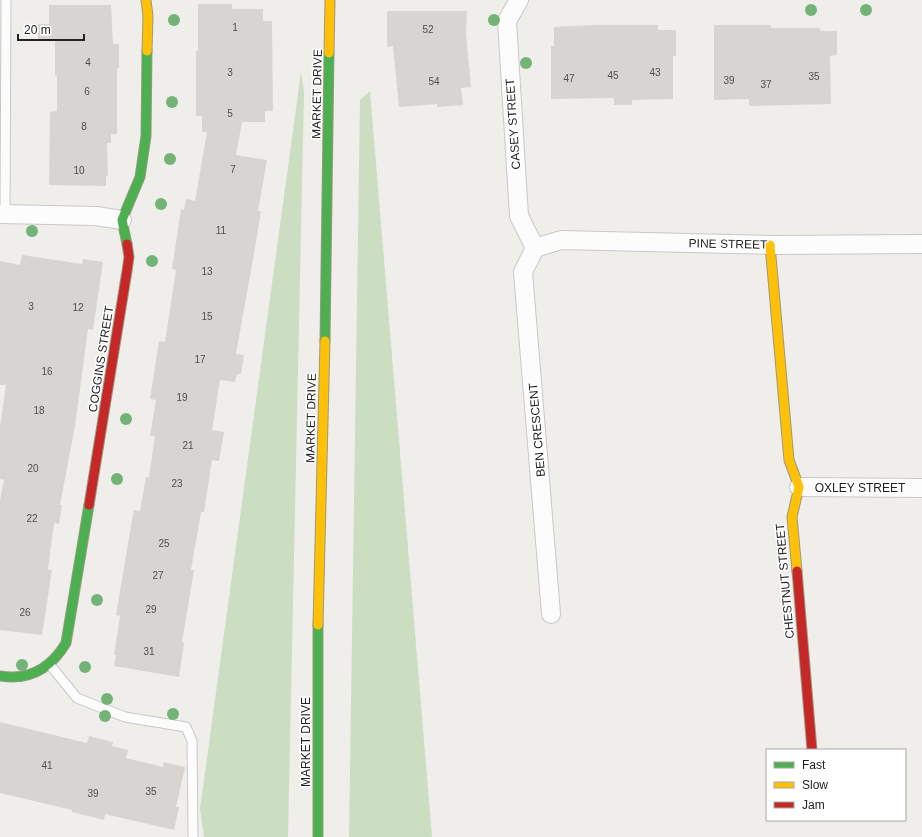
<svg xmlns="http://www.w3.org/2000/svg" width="922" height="837" font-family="Arial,sans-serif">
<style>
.forest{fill:#cbdec1}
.building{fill:#d7d4d2}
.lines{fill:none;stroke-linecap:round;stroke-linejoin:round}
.lane-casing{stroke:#c9c8c7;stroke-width:11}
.street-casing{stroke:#c9c8c7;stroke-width:20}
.fast-casing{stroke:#999a82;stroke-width:11}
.slow-casing{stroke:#999a82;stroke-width:11}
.jam-casing{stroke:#999a82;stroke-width:11}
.lane{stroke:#fdfcfc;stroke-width:9}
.street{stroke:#fdfcfc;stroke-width:18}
.fast{stroke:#4caf50;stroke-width:9}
.slow{stroke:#ffc107;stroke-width:9}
.jam{stroke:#c62828;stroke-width:9}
.tree{fill:#73b476}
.labels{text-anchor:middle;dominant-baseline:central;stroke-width:3;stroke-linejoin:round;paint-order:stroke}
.number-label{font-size:10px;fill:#4f4e4e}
.street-label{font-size:12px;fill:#222;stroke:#fff}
</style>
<rect width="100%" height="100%" fill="#f0eeeb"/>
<g class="forest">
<path d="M301,72L304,92L288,837H204L200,809Z"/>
<path d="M370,91L432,837H349L360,100Z"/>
</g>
<g class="building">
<path d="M198,4H232V9H263V21H272L273,111H265V122H242L236,155L267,160L258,211H261L255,248L236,354L244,355L241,374H237L235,382L220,380L212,430L224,432L219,461L212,460L204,512H201L191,570H194L182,642L184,643L179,677L114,666L116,655H114L120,616L116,615L132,520L134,510L140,511L146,477H149L155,436H150L156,400L150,399L159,341L165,342L176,270L172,269L181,209L184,210L186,199L195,201L207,132H202V116H196V51H198Z"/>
<path d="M49,5H111L113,44H119V68H117V134H111V143H107L108,176H106V186L49,185L50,112L57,111V75L55,76V41H38V24H49Z"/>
<path d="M387,11H467L466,34L471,87L461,88L463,105L437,107V104L399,107L393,46L387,47Z"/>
<path d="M594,25H658V30H676V56H673V99L632,100V105H614V98L551,99V46H554V27Z"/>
<path d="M714,25H771V28H820V31H837V55L830,56L831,104L749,106V99L714,100Z"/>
<path d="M22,255L82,264L83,259L103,262L93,330L88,329L75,426L60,505H62L59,524L54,523L48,570H52L42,635L0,630V500L4,480L0,479V427L6,385H0V261L20,265Z"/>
<path d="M0,722L87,743L89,736L113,742L112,746L128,750L126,758L163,767L164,762L185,767L176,807H179L174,830L105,814L104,820L72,812V810L0,793Z"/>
</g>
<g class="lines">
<defs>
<g id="lane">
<path d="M5,214L6,0"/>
<path d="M50,665L77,698L125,717L186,727L192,741L193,837"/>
</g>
<g id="street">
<path d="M519,0L507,21L519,216L535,248"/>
<path d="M0,214L96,216L122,220"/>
<path d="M535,248L561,240L770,245L922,244"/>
<path d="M535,248L523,272L551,614"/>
<path d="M799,487L922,488"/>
</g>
<g id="fast">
<path d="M127,244L122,220L140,177L146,136L147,51"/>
<path d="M325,341L329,53"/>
<path d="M318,625V837"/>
<path d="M0,676C30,681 51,668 66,643L89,505"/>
</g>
<g id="slow">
<path d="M146,0L148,16L147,51"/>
<path d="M329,53L330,0"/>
<path d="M770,245L789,460L799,487L792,517L797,571"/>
<path d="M318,625L325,341"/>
</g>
<g id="jam">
<path d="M89,505L127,271L129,257L127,244"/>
<path d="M797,571L812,750"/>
</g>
</defs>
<use href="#lane" class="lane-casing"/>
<use href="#street" class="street-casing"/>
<use href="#fast" class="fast-casing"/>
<use href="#slow" class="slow-casing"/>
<use href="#jam" class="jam-casing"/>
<use href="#lane" class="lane"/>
<use href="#street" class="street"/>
<use href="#fast" class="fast"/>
<use href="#slow" class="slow"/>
<use href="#jam" class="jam"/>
</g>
<g class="tree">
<circle cx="811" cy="10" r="6"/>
<circle cx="866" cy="10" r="6"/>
<circle cx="174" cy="20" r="6"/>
<circle cx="494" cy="20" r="6"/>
<circle cx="526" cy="63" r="6"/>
<circle cx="172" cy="102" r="6"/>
<circle cx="170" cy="159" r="6"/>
<circle cx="161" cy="204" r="6"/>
<circle cx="32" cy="231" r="6"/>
<circle cx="152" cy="261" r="6"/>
<circle cx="126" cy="419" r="6"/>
<circle cx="117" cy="479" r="6"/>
<circle cx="97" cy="600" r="6"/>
<circle cx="22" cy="665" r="6"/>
<circle cx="85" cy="667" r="6"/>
<circle cx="107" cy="699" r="6"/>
<circle cx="173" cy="714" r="6"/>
<circle cx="105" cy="716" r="6"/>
</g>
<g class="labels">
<g class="number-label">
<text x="235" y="27">1</text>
<text x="428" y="29">52</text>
<text x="88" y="62">4</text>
<text x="230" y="72">3</text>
<text x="655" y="72">43</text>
<text x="613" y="75">45</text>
<text x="814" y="76">35</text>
<text x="569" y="78">47</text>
<text x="729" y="80">39</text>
<text x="434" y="81">54</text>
<text x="766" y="84">37</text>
<text x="87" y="91">6</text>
<text x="230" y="113">5</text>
<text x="84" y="126">8</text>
<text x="233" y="169">7</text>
<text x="79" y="170">10</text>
<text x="221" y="230">11</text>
<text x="207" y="271">13</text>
<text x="31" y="306">3</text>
<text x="78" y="307">12</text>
<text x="207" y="316">15</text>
<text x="200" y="359">17</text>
<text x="47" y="371">16</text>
<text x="182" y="397">19</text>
<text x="39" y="410">18</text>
<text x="188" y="445">21</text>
<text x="33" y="468">20</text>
<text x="177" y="483">23</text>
<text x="32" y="518">22</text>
<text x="164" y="543">25</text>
<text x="158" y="575">27</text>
<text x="151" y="609">29</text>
<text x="25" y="612">26</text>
<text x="149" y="651">31</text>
<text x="47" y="765">41</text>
<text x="151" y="791">35</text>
<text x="93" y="793">39</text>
</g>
<g class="street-label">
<text transform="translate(317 94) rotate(-89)">MARKET DRIVE</text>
<text transform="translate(513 124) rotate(-94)">CASEY STREET</text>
<text transform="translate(728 244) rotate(1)">PINE STREET</text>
<text transform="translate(101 359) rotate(-81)">COGGINS STREET</text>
<text transform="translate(311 418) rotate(-89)">MARKET DRIVE</text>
<text transform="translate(537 430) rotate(-95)">BEN CRESCENT</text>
<text x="860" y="488">OXLEY STREET</text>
<text transform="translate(785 581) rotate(-95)">CHESTNUT STREET</text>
<text transform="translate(306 742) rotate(-90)">MARKET DRIVE</text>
</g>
</g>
<rect x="766" y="749" width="140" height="72" fill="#ffffff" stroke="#a7a7a7"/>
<rect x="774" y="762" width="20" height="6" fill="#4caf50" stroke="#a7a7a7"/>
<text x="802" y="769" font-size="12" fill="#222222">Fast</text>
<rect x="774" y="782" width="20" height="6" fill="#ffc107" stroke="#a7a7a7"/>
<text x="802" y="789" font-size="12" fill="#222222">Slow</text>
<rect x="774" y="802" width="20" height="6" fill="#c62828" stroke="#a7a7a7"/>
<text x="802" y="809" font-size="12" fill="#222222">Jam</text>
<path d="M18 34v6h66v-6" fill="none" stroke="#222222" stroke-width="2"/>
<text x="24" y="34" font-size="12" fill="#222222" stroke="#ffffff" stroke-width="3" paint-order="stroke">20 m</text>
</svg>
